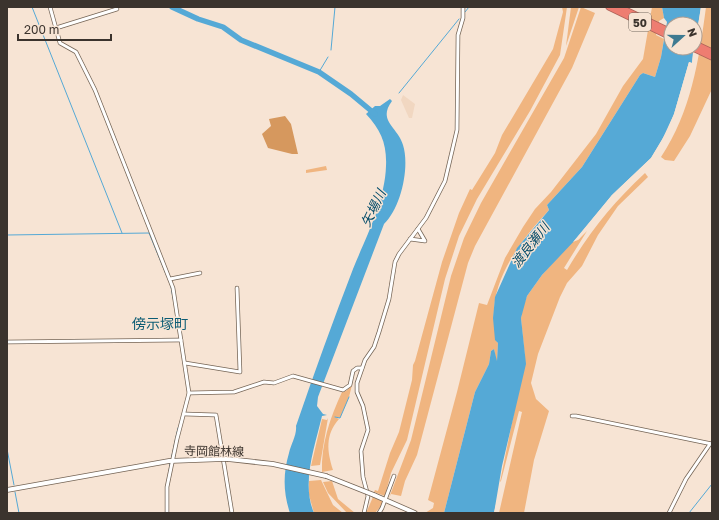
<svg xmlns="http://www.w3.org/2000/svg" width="719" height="520" font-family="'Golos Text','Noto Sans JP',sans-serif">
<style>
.built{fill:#f1d7c1}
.green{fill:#f0b580}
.forest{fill:#d6985e}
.water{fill:#55a9d6}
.pier{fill:#f7e4d4}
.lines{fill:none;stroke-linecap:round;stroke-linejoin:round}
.stream{stroke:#55a9d6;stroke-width:1}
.river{stroke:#55a9d6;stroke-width:5.5}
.street-casing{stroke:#756556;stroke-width:4.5}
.secondary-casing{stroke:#756556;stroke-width:5.5}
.highway-casing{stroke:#af6359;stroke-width:7}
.street{stroke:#fff;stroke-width:3}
.secondary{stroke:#fff;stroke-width:4}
.highway{stroke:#ee7d71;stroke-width:5.5}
.secondary-bridge-casing{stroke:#756556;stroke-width:5.5;stroke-linecap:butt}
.secondary-bridge{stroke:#fff;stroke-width:4}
.labels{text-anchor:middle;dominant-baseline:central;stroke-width:3;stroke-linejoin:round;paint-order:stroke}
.shield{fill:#f7e4d4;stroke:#73685f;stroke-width:1}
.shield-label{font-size:11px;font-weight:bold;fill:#3b332d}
.street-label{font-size:12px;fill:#3b332d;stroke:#f7e4d4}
.water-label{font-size:13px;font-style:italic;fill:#014a69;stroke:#f7e4d4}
.quarter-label{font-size:14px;fill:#0c5c74;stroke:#f7e4d4}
</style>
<rect width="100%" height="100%" fill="#f7e4d4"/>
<path class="built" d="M403,95L415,104L412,118H409L401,100Z"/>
<g class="green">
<path d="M562,7H567L560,55L530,111L477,199L459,236L445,279L407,440L391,473L385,496L374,492L375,490L378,491L390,453L399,432L412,380L413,365L415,361L442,262L459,213L470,189L472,190L495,153L502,135L553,49L563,12Z"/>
<path d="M571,7H579L566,46Z"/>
<path d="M581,7L595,13L572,68L475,246L468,263L417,455L405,481L401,496L391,494L389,498L411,440L451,276L464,238L481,203L564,58Z"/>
<path d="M652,7H662L664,18L659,21L656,35L664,39L661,57L655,77L643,73L640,75L582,167L547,205L549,210C520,241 487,283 495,329C496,334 494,339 498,343L497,364L494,349L491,351L489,364L475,392L444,513H425L433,508L434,503L428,500L457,392L479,303L487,305L505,258L523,227L535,209L551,192L596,134L623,86L643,59Z"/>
<path d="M706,7H712V89L690,136L674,161L665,160L661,157C691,112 699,60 706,7Z"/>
<path d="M326,166L327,170L306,173V170Z"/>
<path d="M645,173L648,177L618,206L598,235L582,266L567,283L560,297L538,354L531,383L536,399L549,411L534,460L524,513H499L522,412L519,411L501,481L500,482L525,358L521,318L523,307L527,296L542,275L564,250L572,242L578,240L587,231L564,268L567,270C590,231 612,204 645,173Z"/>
<path d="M352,385L349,397L340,418L335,417L339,419C325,435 327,451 333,470L322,472C321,444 330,418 342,392L346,391Z"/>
<path d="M328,418L320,465L311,466L322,419L327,420Z"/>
<path d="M321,480L333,505L343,513H314L309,495V481Z"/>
<path d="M332,481L338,499L355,513H347L328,493L323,482Z"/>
<path d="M373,497L382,501V505L375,513H366Z"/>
</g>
<path class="forest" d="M285,116L291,124L298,154H292L268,148L262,134L271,126L269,119Z"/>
<g class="water">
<path d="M662,7H701L695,43V24H671V48H694L692,63L689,62L674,114L667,131L651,158L612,195L577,238L542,275L527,296L521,318L526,364L502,466L494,513H444L475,392L489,364L491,351L494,349L497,361L498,343L495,340L493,318L495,297L517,248L549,210L547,205L582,167L640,75L643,73L655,77L661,57L667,22L664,18Z"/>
<path d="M390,99L392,101C377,121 398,127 403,145C410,167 401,208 384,224L318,397L317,406L323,414L327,415L322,416C315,446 301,483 314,513H290C283,493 283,473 289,453C291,444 297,435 296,426C314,373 333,321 353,269C366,237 385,201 386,166C387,144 381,130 366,114L375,106H380Z"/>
</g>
<g class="pier">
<path d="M701,7H703L697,43L695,45Z"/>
<path d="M684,48H696L694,63L691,65L676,114L663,141L652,159L625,184L579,239L573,242L612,195L651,158L662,140L674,114L689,62L692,63L693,52Z"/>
<path d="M503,477L497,513H494L501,483Z"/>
</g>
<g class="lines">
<g class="stream">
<path d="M32,7L122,233"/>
<path d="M465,12L469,7"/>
<path d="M331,50L335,7"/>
<path d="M319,72L328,57"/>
<path d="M399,93L459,19"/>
<path d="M7,235L149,233L166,274"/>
<path d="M171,287L174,303"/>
<path d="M335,417L340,418L349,397"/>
<path d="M7,449L14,485"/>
<path d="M171,460L178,428"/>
<path d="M169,472L170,463"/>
<path d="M15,492L19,513"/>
<path d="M166,511V486"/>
<path d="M689,513L712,484"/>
</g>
<path class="river" d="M172,7L198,19L223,27L241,40L319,72L351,94L375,114"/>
<defs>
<g id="street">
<path d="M50,7L60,43L76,52L95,90L173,288L189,393L177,439L167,487V513"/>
<path d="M56,28L117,9"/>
<path d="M410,239L425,241L418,229"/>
<path d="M170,279L200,273"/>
<path d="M7,342L181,340"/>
<path d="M185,363L240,372L237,288"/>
<path d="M189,393L234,392L264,382L274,383L293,376L343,390L350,385L353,371L357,368H362"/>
<path d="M185,414L216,415L232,513"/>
<path d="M572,416H576L712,444"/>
<path d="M364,513L368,496L363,477L361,451L368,430L363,406L357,392V383L365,360L374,347L379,332L389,299L395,262L399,254L426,218L445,181L457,130L458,35L463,18V7"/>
<path d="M379,513L382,508L394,476"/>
<path d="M669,513L686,479L710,444"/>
</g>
<g id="secondary">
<path d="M228,459L273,464L326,476"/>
<path d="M7,490L169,461L222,459"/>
<path d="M374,495L415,513"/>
</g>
<g id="highway">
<path d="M609,7L671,37"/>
<path d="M619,7L671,32"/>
<path d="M695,44L712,52"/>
<path d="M693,48L712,57"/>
</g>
</defs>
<use href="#street" class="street-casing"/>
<use href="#secondary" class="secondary-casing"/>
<use href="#highway" class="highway-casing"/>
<use href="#street" class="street"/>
<use href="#secondary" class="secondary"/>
<use href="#highway" class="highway"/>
<defs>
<g id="secondary-bridge">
<path d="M222,459H228"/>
<path d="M326,476L374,495"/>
</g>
</defs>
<use href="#secondary-bridge" class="secondary-bridge-casing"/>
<use href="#secondary-bridge" class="secondary-bridge"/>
</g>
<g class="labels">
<rect class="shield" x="629" y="13" width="22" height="18" rx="3"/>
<g class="shield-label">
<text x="640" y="22">50</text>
</g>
<g class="street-label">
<text transform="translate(214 451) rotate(1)">寺岡館林線</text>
</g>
<g class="water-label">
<text transform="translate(373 208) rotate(-64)">矢場川</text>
<text transform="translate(530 245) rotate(-52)">渡良瀬川</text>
</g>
<g class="quarter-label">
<text x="160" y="323">傍示塚町</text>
</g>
</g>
<rect width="719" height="520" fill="none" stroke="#3b332d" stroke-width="16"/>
<g transform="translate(683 36) rotate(69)"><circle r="19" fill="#f7e4d4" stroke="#ac9d91"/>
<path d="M0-3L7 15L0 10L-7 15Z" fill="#3e7a91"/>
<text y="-6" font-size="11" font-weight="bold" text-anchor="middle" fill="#3b332d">N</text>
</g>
<path d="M18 34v6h93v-6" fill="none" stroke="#3b332d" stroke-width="2"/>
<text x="24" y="34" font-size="12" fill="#3b332d" stroke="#f7e4d4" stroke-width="3" paint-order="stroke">200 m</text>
</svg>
